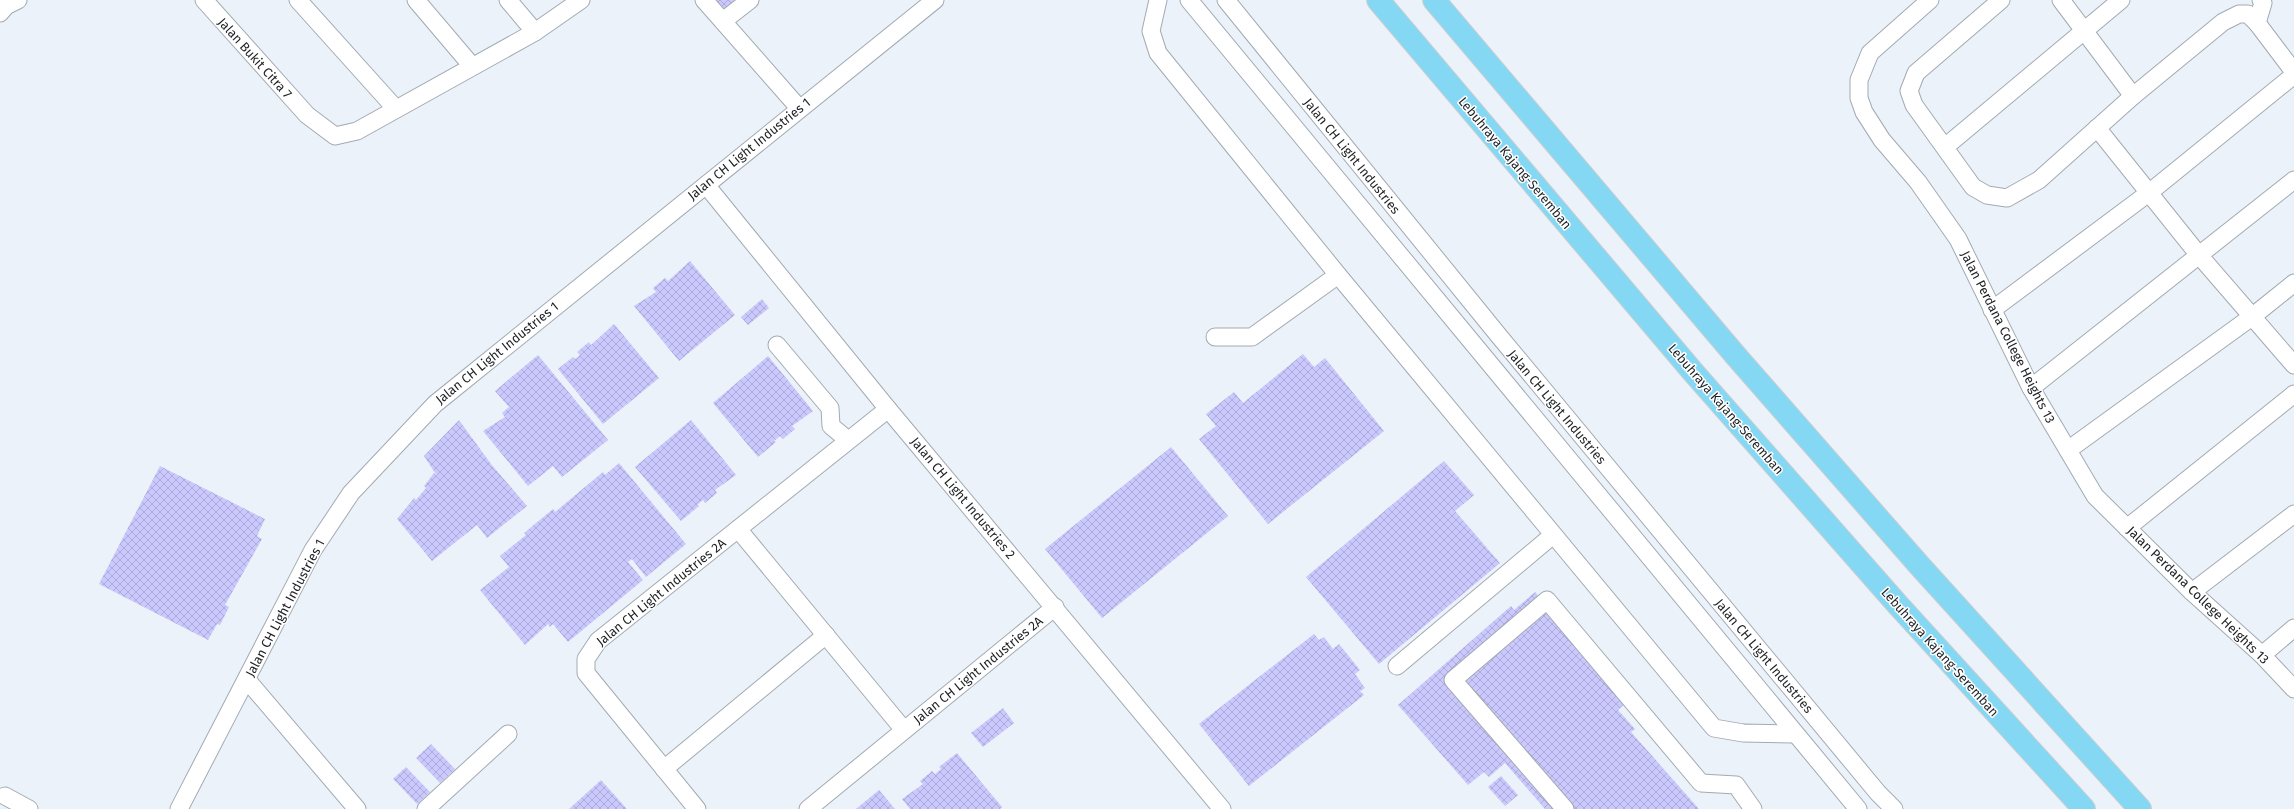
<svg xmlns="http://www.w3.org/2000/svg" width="2294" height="809" font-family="'Fira Sans',sans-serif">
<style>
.building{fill:url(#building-cross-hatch)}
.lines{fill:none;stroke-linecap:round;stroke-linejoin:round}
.minor-casing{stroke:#a3aab2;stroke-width:19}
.highway-casing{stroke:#cdcece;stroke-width:24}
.minor{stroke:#fff;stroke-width:17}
.highway{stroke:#84d8f3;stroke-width:22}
.labels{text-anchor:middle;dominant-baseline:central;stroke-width:3;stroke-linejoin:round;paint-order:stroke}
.street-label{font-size:13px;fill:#1d1f22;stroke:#fff}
</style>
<defs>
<pattern id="building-cross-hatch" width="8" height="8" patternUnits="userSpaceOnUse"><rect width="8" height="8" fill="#cac8fd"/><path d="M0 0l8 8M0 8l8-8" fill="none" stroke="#adabd9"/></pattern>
</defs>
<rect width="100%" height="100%" fill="#ebf2fa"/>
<g class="building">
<path d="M707,0H735L719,14Z"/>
<path d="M690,261L735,315L679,361L634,306L656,292L653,288L665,278L668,281Z"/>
<path d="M762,299L769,308L748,325L741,317Z"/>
<path d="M614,324L659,378L603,424L558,369L573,357L575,359L580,355L577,352L589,342L591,345Z"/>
<path d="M1303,354L1314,367L1325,358L1384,431L1268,524L1199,439L1216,426L1206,414L1234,392L1243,403Z"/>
<path d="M538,355L608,440L562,477L553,466L528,486L483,431L505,417L502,413L509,407L495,391Z"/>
<path d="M768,356L813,411L792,426L795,429L783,439L780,436L774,441L776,442L758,457L713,403Z"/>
<path d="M459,420L491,464L527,506L487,538L477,525L432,561L397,519L414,498L416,500L426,488L424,486L434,473L437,476L424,456Z"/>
<path d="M691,420L736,475L715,490L717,493L705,503L703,500L697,505L699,506L681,521L635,467Z"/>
<path d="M1171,447L1228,516L1102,618L1045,549Z"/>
<path d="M1444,461L1474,495L1455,511L1500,563L1379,664L1306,577Z"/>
<path d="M619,463L686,544L646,577L632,559L628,562L643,580L568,642L553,624L550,627L548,624L525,645L480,590L509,567L500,556L526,535L524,533L553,509L555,512L603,472L605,475Z"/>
<path d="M160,466L265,519L257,536L262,539L225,605L229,607L220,625L217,624L208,640L99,584Z"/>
<path d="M1535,592L1629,700L1618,710L1635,729L1631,732L1699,809H1545L1505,763L1489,777L1484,772L1468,785L1398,705L1511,606L1514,610Z"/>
<path d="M1314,634L1319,640L1324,637L1333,649L1339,644L1360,670L1355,674L1365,688L1360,691L1364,695L1249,786L1199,724Z"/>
<path d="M1003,708L1014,723L983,747L971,733Z"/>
<path d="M431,744L455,769L440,783L416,758Z"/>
<path d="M957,753L1002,807L1000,809H910L902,799L923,784L920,781L932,771L935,774L941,769L939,767Z"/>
<path d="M406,767L430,792L417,804L393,779Z"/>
<path d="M1501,776L1518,795L1505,806L1488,787Z"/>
<path d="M601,780L627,809H569Z"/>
<path d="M879,790L895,809H856Z"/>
</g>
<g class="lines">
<defs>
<g id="minor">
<path d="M204,0L307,115L335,136L357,131L535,32L581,0"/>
<path d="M298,0L396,109"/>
<path d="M416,0L472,66"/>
<path d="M508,0L535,32"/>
<path d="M704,0L799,108"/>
<path d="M1158,0L1151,31L1158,53L1338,275L1714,728L1743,733L1795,734"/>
<path d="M1189,0L1858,809"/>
<path d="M1226,0L1499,336L1878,793L1894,809"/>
<path d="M1930,0L1870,53L1859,80V98L1864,112L1882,140L1918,182L1958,239L2031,388L2095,496L2192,592L2262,655L2294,689"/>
<path d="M2001,0L1916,73L1909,91L1914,105L1973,187L1987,195L2007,198L2039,180L2133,96L2223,22L2239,14H2248L2257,23L2294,72"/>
<path d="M2061,0L2133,96"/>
<path d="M0,13L6,6L18,0"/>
<path d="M723,21L750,0"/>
<path d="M2257,23L2263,3L2261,0"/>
<path d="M2097,128L2198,254L2294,365"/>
<path d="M1945,147L2121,0"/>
<path d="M706,185L888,409L1222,809"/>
<path d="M1992,310L2150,192L2294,75"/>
<path d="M1215,337H1252L1338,275"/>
<path d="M777,345L830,408L831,426L848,440"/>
<path d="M2031,388L2294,180"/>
<path d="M2068,450L2253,316L2294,283"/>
<path d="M2127,528L2294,394"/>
<path d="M738,529L904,730"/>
<path d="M2192,592L2294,514"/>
<path d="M2262,655L2294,628"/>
<path d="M1397,666L1553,535"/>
<path d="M247,680L357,809"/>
<path d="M664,769L826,635"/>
<path d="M5,796L29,809"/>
<path d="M179,809L313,550L351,493L435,404L935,0"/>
<path d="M426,809L508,734"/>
<path d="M697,809L586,673V659L598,641L888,409"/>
<path d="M808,809L1055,607"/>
<path d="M1565,809L1453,680L1547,600L1701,783L1736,785L1753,809"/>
</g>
<g id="highway">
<path d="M1378,0L1693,372L1898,605L2084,809"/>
<path d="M1434,0L1736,356L1919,565L2140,809"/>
</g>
</defs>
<use href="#minor" class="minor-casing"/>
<use href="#highway" class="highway-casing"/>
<use href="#minor" class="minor"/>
<use href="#highway" class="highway"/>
</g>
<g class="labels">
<g class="street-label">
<text transform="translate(255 58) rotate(48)">Jalan Bukit Citra 7</text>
<text transform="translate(749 149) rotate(-39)">Jalan CH Light Industries 1</text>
<text transform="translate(1352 156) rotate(51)">Jalan CH Light Industries</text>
<text transform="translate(1515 163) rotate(50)">Lebuhraya Kajang-Seremban</text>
<text transform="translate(2008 337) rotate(63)">Jalan Perdana College Heights 13</text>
<text transform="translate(497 353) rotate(-39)">Jalan CH Light Industries 1</text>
<text transform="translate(1557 407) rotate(50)">Jalan CH Light Industries</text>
<text transform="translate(1726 409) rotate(49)">Lebuhraya Kajang-Seremban</text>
<text transform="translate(963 498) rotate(50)">Jalan CH Light Industries 2</text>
<text transform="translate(661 592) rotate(-39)">Jalan CH Light Industries 2A</text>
<text transform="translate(2198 595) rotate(44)">Jalan Perdana College Heights 13</text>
<text transform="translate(285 608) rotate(-62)">Jalan CH Light Industries 1</text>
<text transform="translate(1940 652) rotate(48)">Lebuhraya Kajang-Seremban</text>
<text transform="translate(1764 656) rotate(50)">Jalan CH Light Industries</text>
<text transform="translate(978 670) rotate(-39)">Jalan CH Light Industries 2A</text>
</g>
</g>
</svg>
